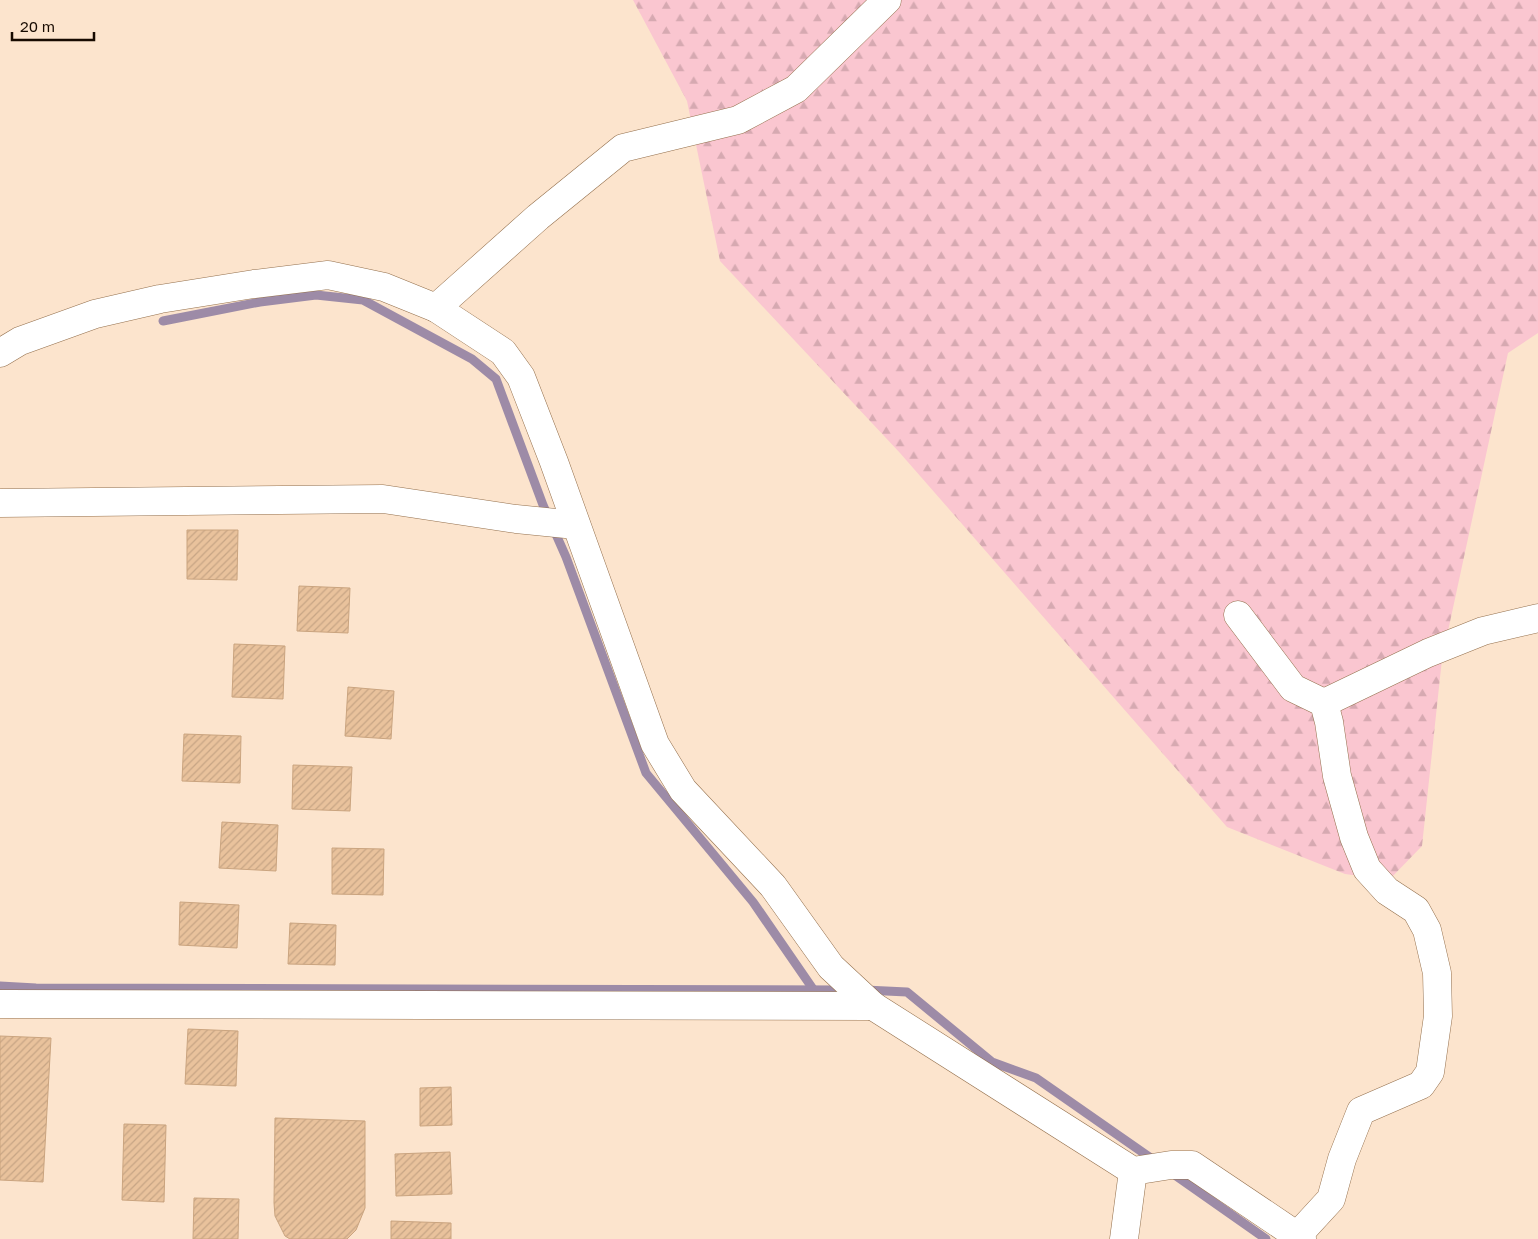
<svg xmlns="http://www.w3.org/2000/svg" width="1538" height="1239" font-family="'Golos Text',sans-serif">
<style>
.forest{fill:url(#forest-firs)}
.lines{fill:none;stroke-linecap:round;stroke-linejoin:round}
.stream{stroke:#9d8ba7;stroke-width:9}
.building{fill:url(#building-hatch);stroke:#caa47f}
.minor-casing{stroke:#94704d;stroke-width:29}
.minor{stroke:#fff;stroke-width:28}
</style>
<defs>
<pattern id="forest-firs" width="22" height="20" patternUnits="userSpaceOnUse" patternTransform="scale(1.25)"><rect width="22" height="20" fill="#fac6d0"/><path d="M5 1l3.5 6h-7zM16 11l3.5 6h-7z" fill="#d6a9b1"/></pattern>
<pattern id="building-hatch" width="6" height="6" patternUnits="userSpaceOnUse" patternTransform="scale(1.25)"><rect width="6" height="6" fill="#e9c29c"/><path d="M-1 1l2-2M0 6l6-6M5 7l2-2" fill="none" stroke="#c7a585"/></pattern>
</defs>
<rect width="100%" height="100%" fill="#fce4cd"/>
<path class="forest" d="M633,0H1538V333L1508,353L1442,659L1422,846L1389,880L1345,874L1227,827L900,453L720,261L687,101Z"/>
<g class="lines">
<g class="stream">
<path d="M163,321L260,302L316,295L363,300L472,359L496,379L543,505L566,557L646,773L753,902L813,989"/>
<path d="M0,986L36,988L847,990"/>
<path d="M865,990L907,992L992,1062L1036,1078L1155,1161"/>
<path d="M1172,1173L1266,1239"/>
</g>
</g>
<g class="building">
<path d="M187,530H238L237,580L187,579Z"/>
<path d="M299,586L350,588L348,633L297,631Z"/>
<path d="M234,644L285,646L283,699L232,697Z"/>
<path d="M348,687L394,691L391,739L345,736Z"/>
<path d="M184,734L241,736L240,783L182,781Z"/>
<path d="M293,765L352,767L350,811L292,809Z"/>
<path d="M222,822L278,825L276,871L219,868Z"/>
<path d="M332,848L384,849L383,895L332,894Z"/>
<path d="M180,902L239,905L237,948L179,945Z"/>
<path d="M290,923L336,925L335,965L288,964Z"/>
<path d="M188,1029L238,1031L236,1086L185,1084Z"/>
<path d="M0,1036L51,1038L43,1182L0,1180Z"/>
<path d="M451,1087L452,1125L420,1126V1088Z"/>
<path d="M275,1118L365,1121V1208L356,1230L347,1239H290L285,1236L275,1216L274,1203Z"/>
<path d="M124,1124L166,1125L164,1202L122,1200Z"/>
<path d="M450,1152L452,1194L396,1196L395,1154Z"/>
<path d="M194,1198L239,1199L238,1239H193Z"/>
<path d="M391,1221L451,1223V1239H391Z"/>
</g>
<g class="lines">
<defs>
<g id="minor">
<path d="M436,308L538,217L623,148L738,120L796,89L887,0"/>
<path d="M0,353L20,341L95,314L160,299L254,284L328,275L384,287L436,308L503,352L521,377L554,462L655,744L683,790L773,886L831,967L873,1006L1133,1171L1171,1165H1192L1302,1239"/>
<path d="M0,503L383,499L516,519L576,525"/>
<path d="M1238,615L1293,688L1324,703L1329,722L1337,776L1354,837L1367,869L1387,891L1416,910L1427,930L1437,973L1438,1016L1430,1072L1421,1085L1361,1111L1342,1159L1331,1199L1297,1236"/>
<path d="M1324,703L1428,653L1483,631L1538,618"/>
<path d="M0,1004L873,1006"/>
<path d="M1124,1239L1133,1171"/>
</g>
</defs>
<use href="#minor" class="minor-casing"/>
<use href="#minor" class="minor"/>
</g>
<path d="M12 32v8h82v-8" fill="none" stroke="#170a00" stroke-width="2.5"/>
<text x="20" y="32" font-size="15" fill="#170a00" stroke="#fce4cd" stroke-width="4" paint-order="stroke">20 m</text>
</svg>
